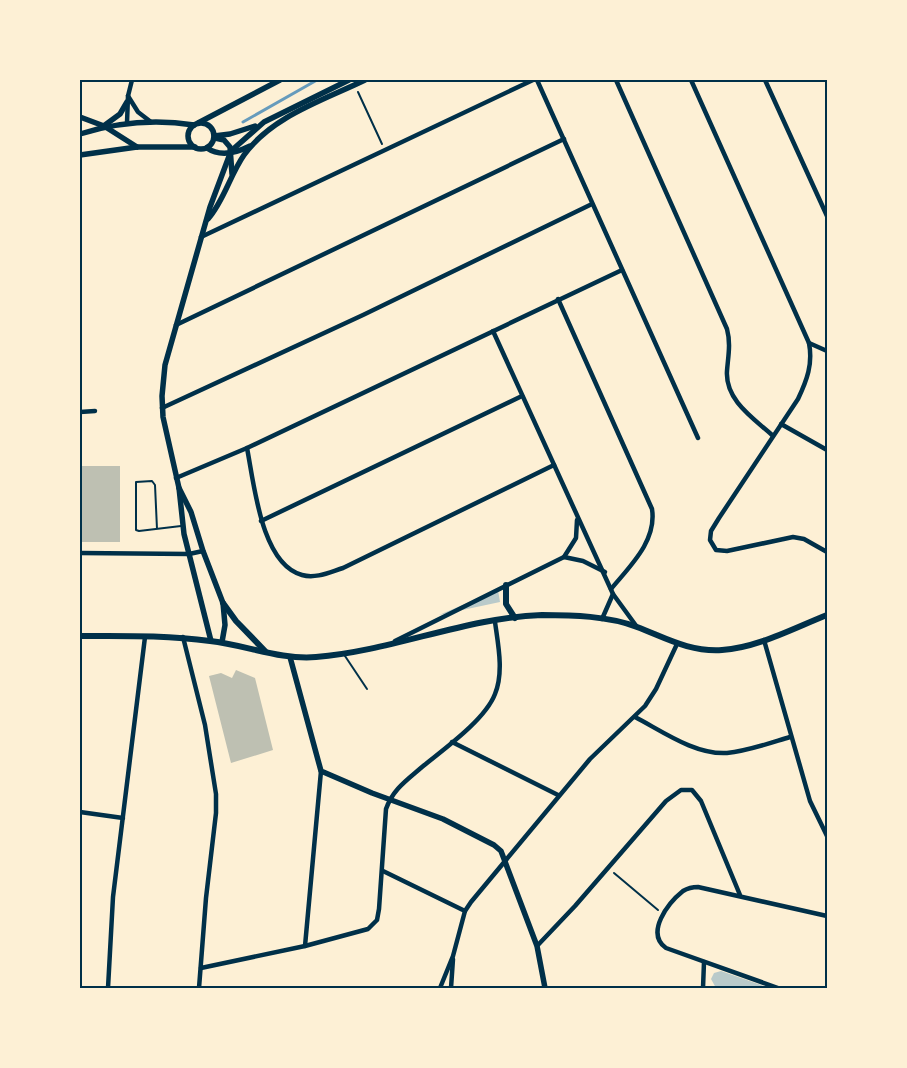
<svg xmlns="http://www.w3.org/2000/svg" width="907" height="1068" font-family="Barlow,sans-serif">
<style>
.green{fill:#b9caca}
.lines{fill:none;stroke-linecap:round;stroke-linejoin:round}
.stream{stroke:#669bbc;stroke-width:3}
.building{fill:#bec0b2}
.path{stroke:#003049;stroke-width:2}
.service{stroke:#003049;stroke-width:2}
.minor{stroke:#003049;stroke-width:4.5}
.tertiary{stroke:#003049;stroke-width:5.5}
.secondary{stroke:#003049;stroke-width:6}
.neatline{fill:none;stroke:#003049;stroke-width:2}
</style>
<rect width="100%" height="100%" fill="#fdf0d5"/>
<g class="green">
<path d="M498,590L500,602L439,615Z"/>
<path d="M721,971L770,988H716L711,979L714,973Z"/>
</g>
<g class="lines">
<path class="stream" d="M243,122L317,80"/>
</g>
<g class="building">
<rect x="80" y="466" width="40" height="76"/>
<path d="M236,670L255,678L273,750L231,763L209,676L221,673L232,678Z"/>
</g>
<g class="lines">
<g class="path">
<path d="M358,92L382,144"/>
<path d="M614,873L658,910"/>
</g>
<g class="service">
<path d="M157,529L155,485L152,481L136,482V530L139,531L181,526"/>
<path d="M345,656L367,689"/>
</g>
<g class="minor">
<path d="M537,80L698,438"/>
<path d="M616,80L727,329C731,344 728,357 727,371C725,400 753,418 772,435"/>
<path d="M691,80L809,343C813,364 807,380 798,399L719,518L711,531L710,540L716,550L727,551L793,537L804,539L827,552"/>
<path d="M765,80L827,216"/>
<path d="M128,96L138,112L151,122"/>
<path d="M127,123L128,96L132,80"/>
<path d="M201,237L533,80"/>
<path d="M558,299L652,509C657,541 630,566 611,589"/>
<path d="M176,325L564,139"/>
<path d="M493,331L613,594L637,627"/>
<path d="M809,343L827,351"/>
<path d="M162,408L363,315L592,204"/>
<path d="M80,412L95,411"/>
<path d="M781,424L827,450"/>
<path d="M247,448C254,483 261,564 302,575C316,579 330,572 343,568L554,465"/>
<path d="M176,478L247,448L622,270"/>
<path d="M261,521L522,396"/>
<path d="M80,553L189,554L203,551"/>
<path d="M564,557L583,561L605,572"/>
<path d="M602,619L613,594"/>
<path d="M183,637L205,725L216,794V813L206,898L199,988"/>
<path d="M764,640L810,801L827,836"/>
<path d="M395,641L564,557L576,538L577,520"/>
<path d="M635,717C662,731 695,755 727,753C748,751 770,743 790,737"/>
<path d="M452,742L558,795"/>
<path d="M80,812L123,818"/>
<path d="M383,871L465,911"/>
<path d="M305,946L321,771"/>
<path d="M537,946L575,906L666,801L681,790H692L701,801L740,895"/>
<path d="M201,968L305,946L368,929L377,920L379,909L386,809C393,789 407,780 422,767C444,749 485,720 495,694C504,672 498,644 495,622"/>
<path d="M108,988L113,897L145,637"/>
<path d="M440,988L453,956L465,911L471,902L590,759L645,706L656,689L677,644"/>
<path d="M451,988L453,959"/>
<path d="M703,988L704,962"/>
<path d="M778,988L666,948C645,933 668,903 683,891C688,888 693,887 698,887L827,916"/>
</g>
<g class="tertiary">
<path d="M80,117L104,126L137,147"/>
<path d="M198,123L280,80"/>
<circle cx="201" cy="136" r="13"/>
<path d="M105,125L120,114L127,102"/>
<path d="M80,134C118,122 155,119 194,125"/>
<path d="M214,136L230,134L255,126"/>
<path d="M215,138L224,140L230,147L232,174"/>
<path d="M207,148C220,157 236,153 250,146"/>
<path d="M80,155L137,147H195"/>
<path d="M208,219C224,201 230,175 244,155C272,116 324,100 365,80"/>
<path d="M179,488L191,512L203,551L223,603L225,625L222,642"/>
<path d="M211,641L184,534L179,488L163,417L162,396L165,365L210,207L231,151L264,122L349,80"/>
<path d="M290,657L321,771L372,793L443,819L494,845L501,851L537,946L545,988"/>
</g>
<g class="secondary">
<path d="M506,585V604L515,618"/>
<path d="M223,603L236,621L265,651"/>
<path d="M80,636C124,636 167,635 210,641C246,645 280,660 316,657C392,651 468,617 542,615C572,615 609,616 637,627C666,638 689,652 722,650C757,648 794,628 827,615"/>
</g>
</g>
<rect width="907" height="1068" fill="none" stroke="#fdf0d5" stroke-width="162"/>
<rect x="81" y="81" width="745" height="906" class="neatline"/>
</svg>
